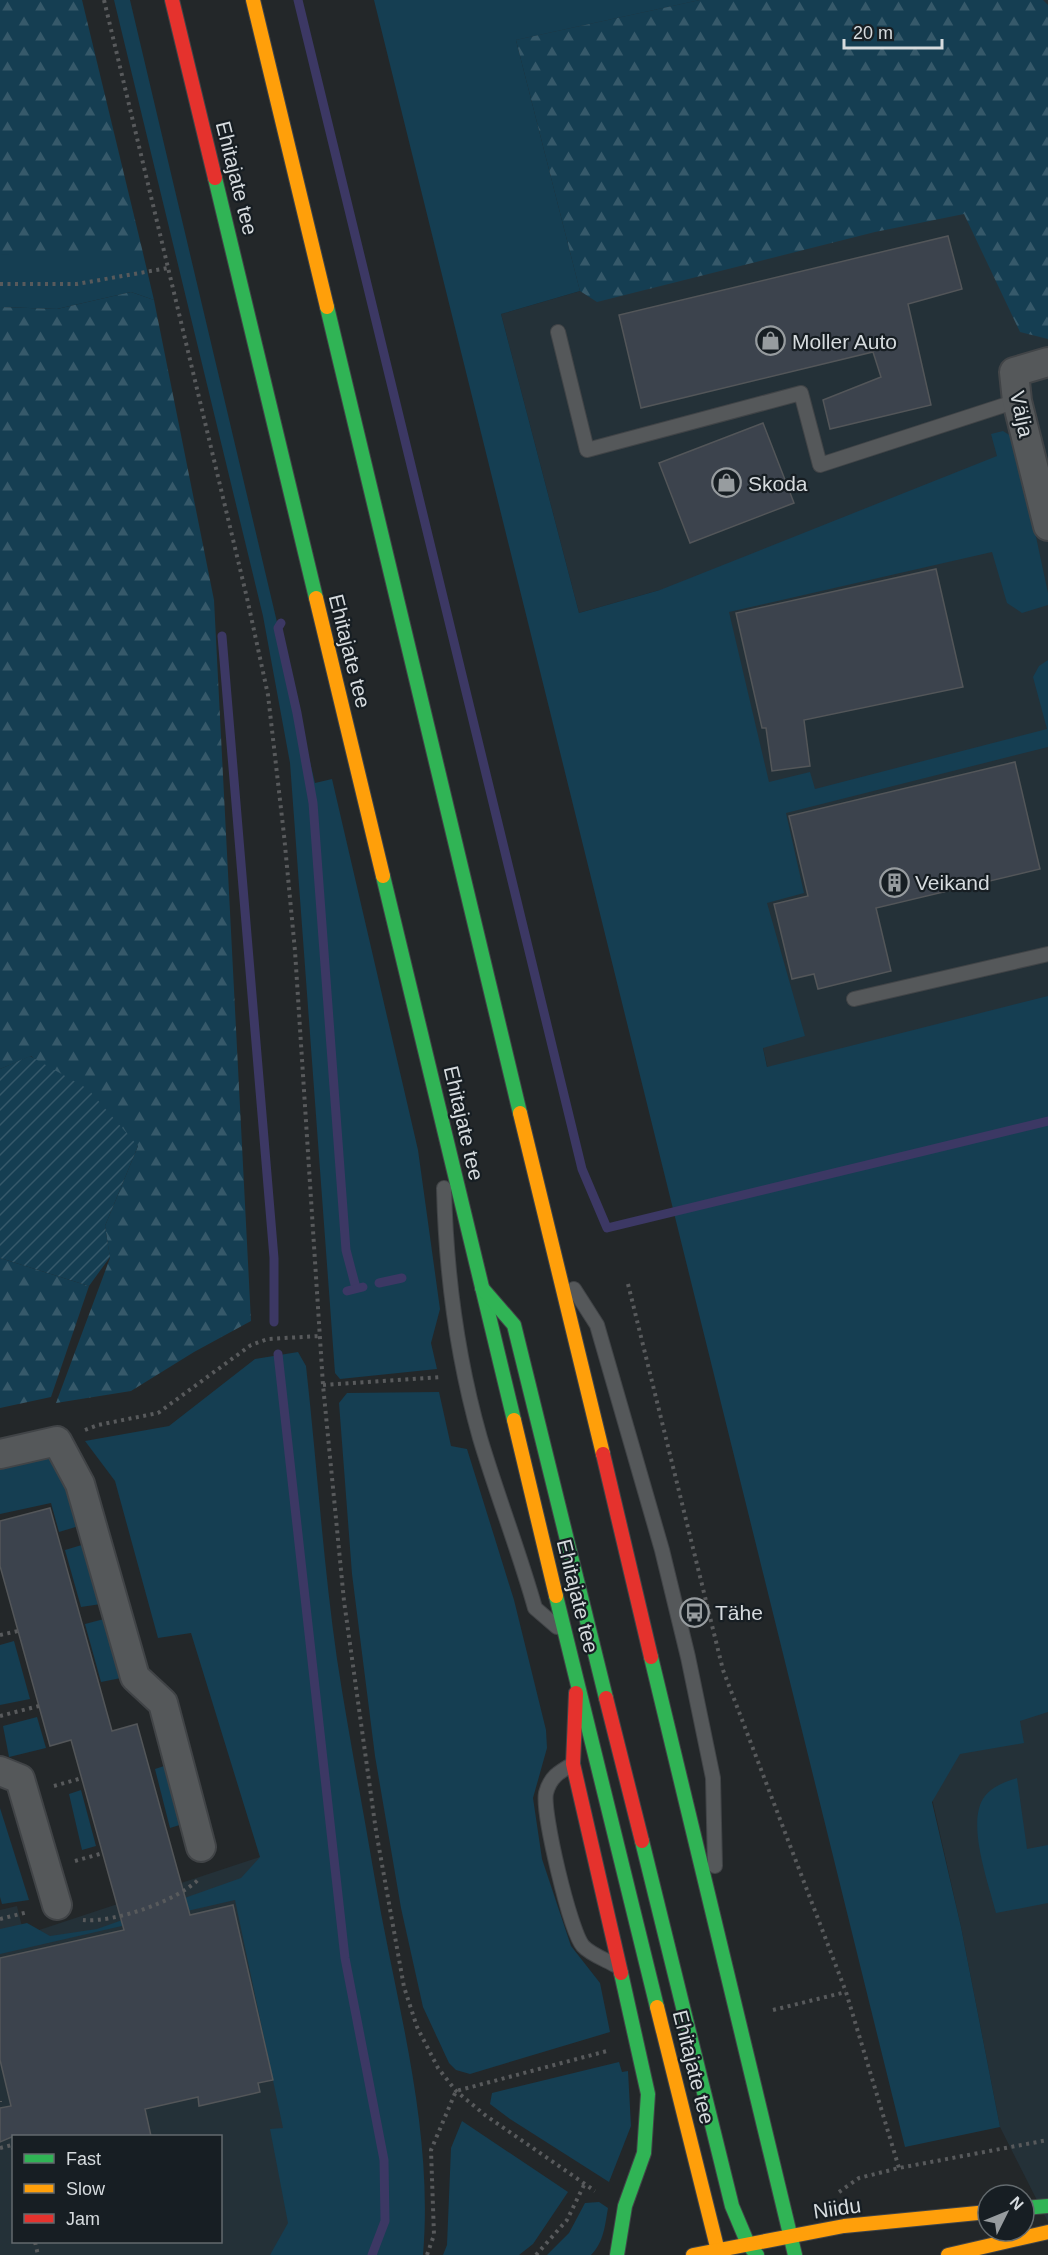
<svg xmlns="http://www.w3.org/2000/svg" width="1048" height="2255" font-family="Arial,sans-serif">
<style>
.built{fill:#243138;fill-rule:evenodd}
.green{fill:#153e52}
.forest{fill:url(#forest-firs)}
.garden{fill:url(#garden-furrows)}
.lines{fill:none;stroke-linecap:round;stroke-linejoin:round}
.stream{stroke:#3c3864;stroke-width:9}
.building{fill:#3c434d;stroke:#535659;stroke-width:1.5}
.lane-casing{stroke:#414447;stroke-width:16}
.street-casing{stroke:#414447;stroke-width:32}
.fast-casing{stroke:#414447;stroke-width:16}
.slow-casing{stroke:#414447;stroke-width:16}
.jam-casing{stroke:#414447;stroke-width:16}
.path{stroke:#585a5c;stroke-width:4;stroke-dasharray:3 4.5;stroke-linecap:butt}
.lane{stroke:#55585a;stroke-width:14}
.street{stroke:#55585a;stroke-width:28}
.fast{stroke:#30b455;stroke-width:14}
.slow{stroke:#ff9f0a;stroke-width:14}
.jam{stroke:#e5322d;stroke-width:14}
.labels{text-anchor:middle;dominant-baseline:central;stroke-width:4.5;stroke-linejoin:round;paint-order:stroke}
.street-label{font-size:21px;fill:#d6dbde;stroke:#171e23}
.poi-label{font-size:21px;fill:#d6dbde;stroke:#171e23;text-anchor:start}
</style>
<defs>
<pattern id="forest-firs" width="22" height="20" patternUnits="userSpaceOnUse" patternTransform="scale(1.5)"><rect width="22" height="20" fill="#153e52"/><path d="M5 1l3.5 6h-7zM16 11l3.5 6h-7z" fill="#36596a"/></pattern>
<pattern id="garden-furrows" width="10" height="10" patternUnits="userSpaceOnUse" patternTransform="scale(1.5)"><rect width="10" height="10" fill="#153e52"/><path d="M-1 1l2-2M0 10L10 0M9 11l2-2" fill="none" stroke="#36596a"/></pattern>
</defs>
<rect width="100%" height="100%" fill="#232729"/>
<g class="built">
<path d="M506,0H1048V2222L1000,2127L961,1927L660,590L579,613L501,314L580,291Z"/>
<path d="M309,1855L354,2255H0V1910L17,1906L24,1935L260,1857ZM14,2136H220V2242H14Z"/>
</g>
<g class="green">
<path d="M114,0H130L315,783L332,779L418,1150L440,1309L431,1343L437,1369L340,1379L335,1373L290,763L263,616Z"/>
<path d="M374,0H700L516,40L580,291L501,314L579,613L660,590L997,456L991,434L1003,431L1011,436L1019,457L1048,593V605L1022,613L1007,603L992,552L729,612L769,782L810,772L815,789L1047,729L1033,677L1039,666L1048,660V747L786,813L804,893L767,903L805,1036L763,1048L767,1067L1048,996V1712L1020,1721L1024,1743L960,1754L932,1802L961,1927L1000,2127L905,2147Z"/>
<path d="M20,253H143L154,300L131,292L57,309L0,307V255Z"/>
<path d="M298,1352L306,1366C317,1464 323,1562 337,1659C348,1731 362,1803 374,1874C395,2000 434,2126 423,2255H270L288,2223L270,2129L283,2128L235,1900L0,1954V1929L27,1923L50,1936L97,1929L241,1878L260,1857L191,1633L158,1638L115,1481L85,1441L169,1426L255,1359Z"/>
<path d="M439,1392L451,1446L467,1449L514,1600L546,1730L547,1748L533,1798L542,1859L571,1946L600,1983L610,2032L470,2074L456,2070L449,2063L423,2007L401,1908L375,1756L352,1574L339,1403L347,1393Z"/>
<path d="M45,1457L58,1463L79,1526L59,1532L51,1503L0,1514V1468Z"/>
<path d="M85,1544L101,1604L81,1607L65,1550Z"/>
<path d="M104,1619L121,1678L101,1682L85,1624Z"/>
<path d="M14,1641L30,1699L0,1705V1645Z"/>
<path d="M37,1717L46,1748L9,1757L3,1726Z"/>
<path d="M170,1764L186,1823L170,1828L155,1769Z"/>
<path d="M1017,1778L1027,1849L1048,1845V1903L996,1913C989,1884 965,1821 985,1796C993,1786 1005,1782 1017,1778Z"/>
<path d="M81,1790L96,1846L82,1850L69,1794Z"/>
<path d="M0,1808L29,1900L2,1904L0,1897Z"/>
<path d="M619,2062L622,2072L628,2071L631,2126L609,2182L510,2119L490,2104L492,2093Z"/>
<path d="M462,2121L568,2192L533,2244L519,2255H443L447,2245L451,2148Z"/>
<path d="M599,2202L608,2208C605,2225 604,2242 591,2255H547L569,2233L585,2203Z"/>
</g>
<g class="forest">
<path d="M0,0H82L143,253L0,255Z"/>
<path d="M700,0H1043L1048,5V339L1020,332L964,214L875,232L597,302L580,291L516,40Z"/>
<path d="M131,292L154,300L214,600L251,1321L194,1352L131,1391L56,1403L110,1258L105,1226L138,1146L31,1056L0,1069V307L57,309Z"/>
<path d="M0,1258L89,1286L51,1397L0,1408Z"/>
</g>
<path class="garden" d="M30,1056L88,1089L138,1146L105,1226L110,1257L89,1286L0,1258V1069Z"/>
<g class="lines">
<g class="stream">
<path d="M298,0L582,1169L607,1228L1048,1121"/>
<path d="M281,623L278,628L297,713L313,803L346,1250L356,1288"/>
<path d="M222,636L274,1258V1322"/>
<path d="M379,1283L402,1278"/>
<path d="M347,1291L363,1287"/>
<path d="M278,1354L345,1958L384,2160L385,2221L372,2255"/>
</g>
</g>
<g class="building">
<path d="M948,236L962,289L908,304L931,405L830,429L823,400L881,377L873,352L641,408L619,315Z"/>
<path d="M763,423L794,503L690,543L659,463Z"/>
<path d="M936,569L963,687L804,720L810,766L772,771L766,728H762L736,613Z"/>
<path d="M1015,762L1040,869L876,908L891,971L818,989L814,974L792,979L774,904L808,896L789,816Z"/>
<path d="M50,1508L112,1731L137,1724L190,1915L233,1905L273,2080L258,2083L260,2092L199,2106L198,2097L145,2109L151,2136H14L0,2142V2108L11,2106L0,2060V1958L124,1930L71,1740L50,1746L0,1566V1521Z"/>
</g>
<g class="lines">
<defs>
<g id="lane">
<path d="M558,332L587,450L801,393L820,465L1017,401"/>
<path d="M854,999L1048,954"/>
<path d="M444,1188C446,1272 457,1357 480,1438C497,1495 519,1551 535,1608L557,1627"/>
<path d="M574,1289L597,1325L662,1550L688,1657L713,1778L715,1866"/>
<path d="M573,1764C559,1772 550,1777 546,1793C542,1812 570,1931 583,1946C590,1954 606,1960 615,1965"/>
</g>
<g id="street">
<path d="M1048,362L1014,372L1017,401L1048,526"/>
<path d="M0,1454L57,1441L80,1484L135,1677L163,1703L201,1847"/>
<path d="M0,1771L20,1779L57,1905"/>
</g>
<g id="fast">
<path d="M215,178L316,598"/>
<path d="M327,307L520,1113"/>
<path d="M383,876L514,1420"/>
<path d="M482,1288L514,1325L606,1698"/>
<path d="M556,1596L657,2007"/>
<path d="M651,1657L795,2255"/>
<path d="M642,1841L732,2206L748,2244L757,2255"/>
<path d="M1024,2208L1048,2206"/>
<path d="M617,2255L625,2206L644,2153L648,2094L621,1973"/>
</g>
<g id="slow">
<path d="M253,0L327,307"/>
<path d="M316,598L383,876"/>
<path d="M520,1113L603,1454"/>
<path d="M514,1420L556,1596"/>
<path d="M657,2007L719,2255"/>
<path d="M693,2255L844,2226L988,2212"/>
<path d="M948,2255L1048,2232"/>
</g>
<g id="jam">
<path d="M172,0L215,178"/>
<path d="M603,1454L651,1657"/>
<path d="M576,1693L573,1764L621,1973"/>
<path d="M606,1698L642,1841"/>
</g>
</defs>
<use href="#lane" class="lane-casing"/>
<use href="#street" class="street-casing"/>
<use href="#fast" class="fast-casing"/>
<use href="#slow" class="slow-casing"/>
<use href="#jam" class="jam-casing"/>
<g class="path">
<path d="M104,0L247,598L268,695L284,835L295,951L323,1385L344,1601L376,1831L404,1987L417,2027L438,2068L456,2091L485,2115L595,2191"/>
<path d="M0,284H77L168,268"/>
<path d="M628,1284L723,1670L846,1992L899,2168"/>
<path d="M323,1385L442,1377"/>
<path d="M85,1430L98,1425L158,1413L251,1345L268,1339L320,1336"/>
<path d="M0,1635L18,1631"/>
<path d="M0,1716L39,1706"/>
<path d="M54,1786L82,1778"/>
<path d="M75,1861L103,1853"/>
<path d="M0,1919L28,1912"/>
<path d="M83,1920C114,1923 178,1901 200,1878"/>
<path d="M773,2010L846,1992"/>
<path d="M0,2101V2102"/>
<path d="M0,2148L12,2145L14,2150"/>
<path d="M839,2192L859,2178L899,2168L1048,2140"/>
<path d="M35,2242L38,2255"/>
<path d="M427,2255L434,2235L431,2150L456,2091L607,2051"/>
<path d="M536,2255L567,2220L584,2185"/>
</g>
<use href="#lane" class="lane"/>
<use href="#street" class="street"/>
<use href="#fast" class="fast"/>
<use href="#slow" class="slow"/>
<use href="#jam" class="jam"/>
</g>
<defs>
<symbol id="shop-ring" viewBox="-11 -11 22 22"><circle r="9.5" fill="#171e23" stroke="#979c9f" stroke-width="1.5"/><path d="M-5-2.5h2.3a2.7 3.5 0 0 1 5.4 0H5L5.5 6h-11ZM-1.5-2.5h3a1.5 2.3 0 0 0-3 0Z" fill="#979c9f"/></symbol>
<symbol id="building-ring" viewBox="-11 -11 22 22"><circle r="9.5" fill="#171e23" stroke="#979c9f" stroke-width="1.5"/><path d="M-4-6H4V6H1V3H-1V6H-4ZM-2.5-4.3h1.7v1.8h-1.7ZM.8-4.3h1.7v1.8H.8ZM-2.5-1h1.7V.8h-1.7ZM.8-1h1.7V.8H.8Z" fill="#979c9f"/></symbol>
<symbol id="bus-ring" viewBox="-11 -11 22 22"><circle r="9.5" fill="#171e23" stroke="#979c9f" stroke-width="1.5"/><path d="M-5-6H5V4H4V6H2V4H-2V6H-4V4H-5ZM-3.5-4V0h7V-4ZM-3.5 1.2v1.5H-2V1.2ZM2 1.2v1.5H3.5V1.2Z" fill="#979c9f"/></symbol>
</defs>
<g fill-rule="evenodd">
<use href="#shop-ring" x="754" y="324" width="33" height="33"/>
<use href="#shop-ring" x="710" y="466" width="33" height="33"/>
<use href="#building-ring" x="878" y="866" width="33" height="33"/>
<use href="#bus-ring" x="678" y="1596" width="33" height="33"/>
</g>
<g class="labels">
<g class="street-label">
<text transform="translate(237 178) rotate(76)">Ehitajate tee</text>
<text transform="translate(1022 414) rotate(78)">Välja</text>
<text transform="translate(350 651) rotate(76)">Ehitajate tee</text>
<text transform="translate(464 1123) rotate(77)">Ehitajate tee</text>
<text transform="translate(578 1596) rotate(76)">Ehitajate tee</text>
<text transform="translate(694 2067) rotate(76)">Ehitajate tee</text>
<text transform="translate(837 2208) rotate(-8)">Niidu</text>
</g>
<g class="poi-label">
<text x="792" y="341">Moller Auto</text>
<text x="748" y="483">Skoda</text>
<text x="915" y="882">Veikand</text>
<text x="715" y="1612">Tähe</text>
</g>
</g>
<rect x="12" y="2135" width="210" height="108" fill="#171e23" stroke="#636a6e" stroke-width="1.5"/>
<rect x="24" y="2154" width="30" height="9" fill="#30b455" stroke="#636a6e" stroke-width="1.5"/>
<text x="66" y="2165" font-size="18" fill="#d6dbde">Fast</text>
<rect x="24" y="2184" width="30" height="9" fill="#ff9f0a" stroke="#636a6e" stroke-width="1.5"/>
<text x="66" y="2195" font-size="18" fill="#d6dbde">Slow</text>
<rect x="24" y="2214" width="30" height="9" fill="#e5322d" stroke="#636a6e" stroke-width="1.5"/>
<text x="66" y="2225" font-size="18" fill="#d6dbde">Jam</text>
<g transform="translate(1006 2213) rotate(47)"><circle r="28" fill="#171e23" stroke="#636a6e" stroke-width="1.5"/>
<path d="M0-4.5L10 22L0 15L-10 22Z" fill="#979c9f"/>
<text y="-9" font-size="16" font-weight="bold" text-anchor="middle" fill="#d6dbde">N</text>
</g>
<path d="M844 39v9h98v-9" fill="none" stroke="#d6dbde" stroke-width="3"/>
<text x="853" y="39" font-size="18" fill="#d6dbde" stroke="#171e23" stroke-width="4.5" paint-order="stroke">20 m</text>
</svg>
